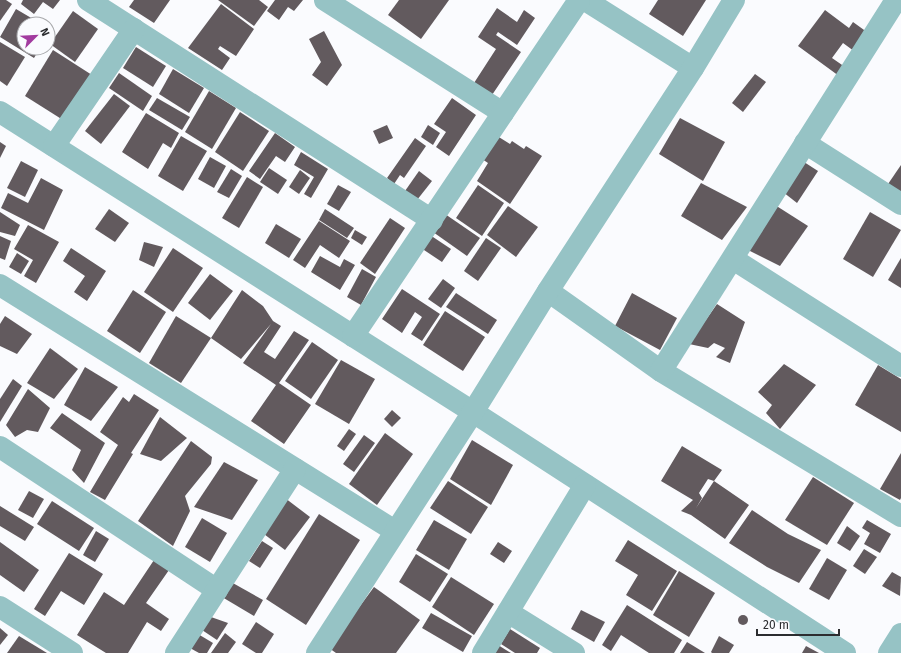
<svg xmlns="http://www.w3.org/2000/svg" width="901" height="653" font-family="'Fira Sans',sans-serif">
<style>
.building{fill:#625a5e;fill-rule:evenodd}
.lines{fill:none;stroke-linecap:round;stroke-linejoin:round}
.street{stroke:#96c3c5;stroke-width:22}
</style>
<rect width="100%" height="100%" fill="#fafbfe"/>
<g class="building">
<path d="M0,0H6L12,4L0,21Z"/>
<path d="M23,0H60L53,9L43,2L34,14L21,4Z"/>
<path d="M134,0H170L154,23L129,7Z"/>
<path d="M218,0H259L268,7L254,26Z"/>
<path d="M275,0H303L294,11L288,7L279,20L267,11Z"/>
<path d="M399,0H449L421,39L388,15Z"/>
<path d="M658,0H706L683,36L649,14Z"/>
<path d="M221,4L254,29L236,56L220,46L218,49L230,58L222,70L188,48Z"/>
<path d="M497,8L517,22L524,10L535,18L517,45L498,32L496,35L521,52L492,95L474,83L496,49L478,37Z"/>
<path d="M16,9L33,19L30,24H24V48H40L34,58L0,37Z"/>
<path d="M825,10L849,28L853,22L871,35L858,54L843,43L832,58L845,67L839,76L798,46Z"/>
<path d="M73,11L98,29L75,62L50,44Z"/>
<path d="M324,31L342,65L327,86L312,75L321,62L309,39Z"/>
<path d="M0,42L25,57L7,86L0,81Z"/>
<path d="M136,47L166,66L153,87L123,68Z"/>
<path d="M53,50L92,75L63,120L25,96Z"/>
<path d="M173,69L204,88L189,113L159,94Z"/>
<path d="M119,73L152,96L143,111L109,88Z"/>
<path d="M755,74L766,82L743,112L732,103Z"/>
<path d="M209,91L236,108L212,149L185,132Z"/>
<path d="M114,94L130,106L101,144L85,131Z"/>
<path d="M157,98L190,117L182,130L149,110Z"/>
<path d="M452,98L476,115L449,156L436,147L446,132L434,124Z"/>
<path d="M240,112L269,131L243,171L215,152Z"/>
<path d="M146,113L179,133L171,148L163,143L148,169L122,152Z"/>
<path d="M680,118L725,142L703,181L659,154Z"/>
<path d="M387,125L393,138L379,144L373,131Z"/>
<path d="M428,125L440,133L433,145L421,137Z"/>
<path d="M275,133L295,147L285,162L276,156L260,179L249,171Z"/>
<path d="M494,134L510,144L512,141L524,149L526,146L542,156L510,204L477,181L488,163L479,157Z"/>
<path d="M181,136L207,151L183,191L158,176Z"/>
<path d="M415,138L426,146L404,178L400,175L394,184L387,178Z"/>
<path d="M0,142L6,146L0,158Z"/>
<path d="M301,152L328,169L311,198L304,194L314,177L294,165Z"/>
<path d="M210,157L226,166L214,188L198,179Z"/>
<path d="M21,161L38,170L25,197L7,188Z"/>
<path d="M804,162L818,171L797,203L783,192Z"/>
<path d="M901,165V192L888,184Z"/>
<path d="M269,168L287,180L278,194L260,182Z"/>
<path d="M231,169L242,176L229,198L217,192Z"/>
<path d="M300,170L310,178L299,194L289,187Z"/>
<path d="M419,171L432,181L417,200L405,191Z"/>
<path d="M247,177L263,187L239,228L222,218Z"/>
<path d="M41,178L63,190L44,230L1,208L8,193L28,203Z"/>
<path d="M701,183L747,207L722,240L681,216Z"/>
<path d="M338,185L351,192L339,211L327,204Z"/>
<path d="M478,185L504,203L482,236L456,218Z"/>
<path d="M775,205L808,226L780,266L744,248Z"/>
<path d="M508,206L538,227L516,257L487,235Z"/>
<path d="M109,209L129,223L115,242L95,229Z"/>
<path d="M325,209L354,228L347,238L319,220Z"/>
<path d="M0,212L20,225L15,236L0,232Z"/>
<path d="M870,212L901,230L873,277L843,259Z"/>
<path d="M445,214L480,238L467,256L433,232Z"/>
<path d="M390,218L405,228L375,274L360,263Z"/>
<path d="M319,221L350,241L339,258L320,245L305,268L293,260Z"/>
<path d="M276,224L301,239L289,258L265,243Z"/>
<path d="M28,225L59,242L36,283L24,276L33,260L14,249Z"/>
<path d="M355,230L367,237L362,245L351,238Z"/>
<path d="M430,235L451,249L442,262L421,248Z"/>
<path d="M0,236L11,241L5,260L0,258Z"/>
<path d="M486,238L501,248L478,281L464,271Z"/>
<path d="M144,242L163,247L154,267L139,260Z"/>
<path d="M71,248L106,271L87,301L74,292L85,276L63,261Z"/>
<path d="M173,248L203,268L173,312L144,292Z"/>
<path d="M17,253L29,261L21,274L9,267Z"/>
<path d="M320,256L340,267L344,259L355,265L340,290L311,272Z"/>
<path d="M901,258V288L888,280Z"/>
<path d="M362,269L376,277L361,305L347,297Z"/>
<path d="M210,274L233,291L210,320L188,303Z"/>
<path d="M443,279L455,288L441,308L428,299Z"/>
<path d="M402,289L440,314L422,341L411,334L422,317L415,312L402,333L382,319Z"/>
<path d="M133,290L166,312L140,353L107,331Z"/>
<path d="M242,290L263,306L273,321L281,326L264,352L275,359L294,331L309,340L279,383L311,405L284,444L251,421L276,385L243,363L271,324L241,359L211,338Z"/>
<path d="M456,293L497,320L488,334L446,307Z"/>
<path d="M632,293L677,318L660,350L615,326Z"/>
<path d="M717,304L745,322L730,363L716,357L725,348L714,343L708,348L689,344Z"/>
<path d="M445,311L485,337L463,371L423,345Z"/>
<path d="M5,316L32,334L17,354L0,346V324Z"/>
<path d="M176,316L211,338L181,383L149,363Z"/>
<path d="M312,342L338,360L311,399L285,381Z"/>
<path d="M50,348L78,369L54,399L27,383Z"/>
<path d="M341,360L375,379L349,424L315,404Z"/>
<path d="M784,364L816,385L780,429L766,413L772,405L758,392Z"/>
<path d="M878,365L901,379V432L855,405Z"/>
<path d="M85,367L118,387L91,421L64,405Z"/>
<path d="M13,379L22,386L0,422V399Z"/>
<path d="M28,389L50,408L38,432L27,430L15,437L6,425Z"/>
<path d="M134,394L159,410L131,453L133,454L105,500L90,492L118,445L100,432L123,397L129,402Z"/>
<path d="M392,410L401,418L392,427L384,419Z"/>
<path d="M62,413L105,443L84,483L72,470L81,450L50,428Z"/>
<path d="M160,417L187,438L161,461L140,454Z"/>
<path d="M349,429L356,434L344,451L337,446Z"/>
<path d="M385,433L413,454L377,505L349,484Z"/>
<path d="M364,435L375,443L354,472L343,464Z"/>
<path d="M472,440L513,465L491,505L450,479Z"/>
<path d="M191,441L212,457L211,464L185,496L190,511L173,546L138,521Z"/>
<path d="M682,446L722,470L714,481L749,505L725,539L691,515L681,511L693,500L661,481ZM708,479L714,481L696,508L702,498L699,493Z"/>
<path d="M901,453V498L900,500L880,489Z"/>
<path d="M224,462L258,480L232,520L194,507Z"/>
<path d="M813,477L854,503L827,545L785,520Z"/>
<path d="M448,481L488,507L471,534L430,508Z"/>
<path d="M29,491L44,499L33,518L18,510Z"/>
<path d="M285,498L310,517L285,550L260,531Z"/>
<path d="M52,501L94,528L79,551L37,524Z"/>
<path d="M0,506L34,527L25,541L0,526Z"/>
<path d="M752,510L788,534L821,550L799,583L767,567L729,543Z"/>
<path d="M319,514L360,540L306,625L266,599Z"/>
<path d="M202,518L227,533L210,562L185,547Z"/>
<path d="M434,520L467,539L449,570L416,550Z"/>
<path d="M867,520L891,534L880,553L864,544L870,533L862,528Z"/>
<path d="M847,526L860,536L850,551L837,543Z"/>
<path d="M96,531L109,539L95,562L83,555Z"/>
<path d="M628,540L677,571L652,611L626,595L638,575L615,561Z"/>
<path d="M262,541L273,548L260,568L249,561Z"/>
<path d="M0,542L39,570L24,592L0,575Z"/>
<path d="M498,542L512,551L504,563L490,554Z"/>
<path d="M864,549L877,557L865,574L853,566Z"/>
<path d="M69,553L103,574L84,605L61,591L45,616L34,609Z"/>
<path d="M416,554L448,574L430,602L399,582Z"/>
<path d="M827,558L847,570L829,600L809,589Z"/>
<path d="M154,560L169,570L146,603L169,619L161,631L147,622L128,653H106L77,635L104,592L124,605Z"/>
<path d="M679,571L715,593L689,637L653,615Z"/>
<path d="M892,572L901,577L900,596L882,586Z"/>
<path d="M451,577L494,604L474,635L432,607Z"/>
<path d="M231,582L263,600L254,616L222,597Z"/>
<path d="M374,587L420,620L396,653H336L329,648Z"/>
<path d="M627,605L682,640L674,653H649L621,635L611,651L602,645Z"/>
<path d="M581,610L605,622L594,642L571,629Z"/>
<path d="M431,613L472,636L463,652L422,628Z"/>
<circle cx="743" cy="620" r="5"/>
<path d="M211,617L228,623L217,640L202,630Z"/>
<path d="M256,622L274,634L262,653H256L242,644Z"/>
<path d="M0,628L8,635L0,645Z"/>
<path d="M510,629L540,648L537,653H515L501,644Z"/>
<path d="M225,633L236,642L228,653H211Z"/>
<path d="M198,634L213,643L207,653H199L190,648Z"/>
<path d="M19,636L47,653H7Z"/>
<path d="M719,636L734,645L729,653H712L711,652Z"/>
<path d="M687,642L705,653H680Z"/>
<path d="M498,645L511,653H492Z"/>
<path d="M806,646L819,653H802Z"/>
</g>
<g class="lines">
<g class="street">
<path d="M88,0L432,220"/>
<path d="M325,0L503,113"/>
<path d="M585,0L693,68"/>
<path d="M0,112L473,412L845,653"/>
<path d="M805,143L901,204"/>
<path d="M54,146L134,29"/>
<path d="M733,259L901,366"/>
<path d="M0,285L395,531"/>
<path d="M548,291L661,371L901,516"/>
<path d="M353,336L579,0"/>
<path d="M661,371L896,0"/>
<path d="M0,447L217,590"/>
<path d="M0,607L72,653"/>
<path d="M508,612L574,653"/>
<path d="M176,653L295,469"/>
<path d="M317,653L473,412L548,291L693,68L734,0"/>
<path d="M483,653L585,485"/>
<path d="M889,653L901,634"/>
</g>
</g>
<g transform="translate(36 36) rotate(66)"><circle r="19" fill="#fafbfe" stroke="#a8a9ac"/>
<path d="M0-3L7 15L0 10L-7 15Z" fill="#a23b9f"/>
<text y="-6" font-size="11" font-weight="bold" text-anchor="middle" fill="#2c2d30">N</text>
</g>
<path d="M757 629v6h82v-6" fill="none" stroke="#2c2d30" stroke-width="2"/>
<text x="763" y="629" font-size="12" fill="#2c2d30" stroke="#fafbfe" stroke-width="3" paint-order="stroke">20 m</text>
</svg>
